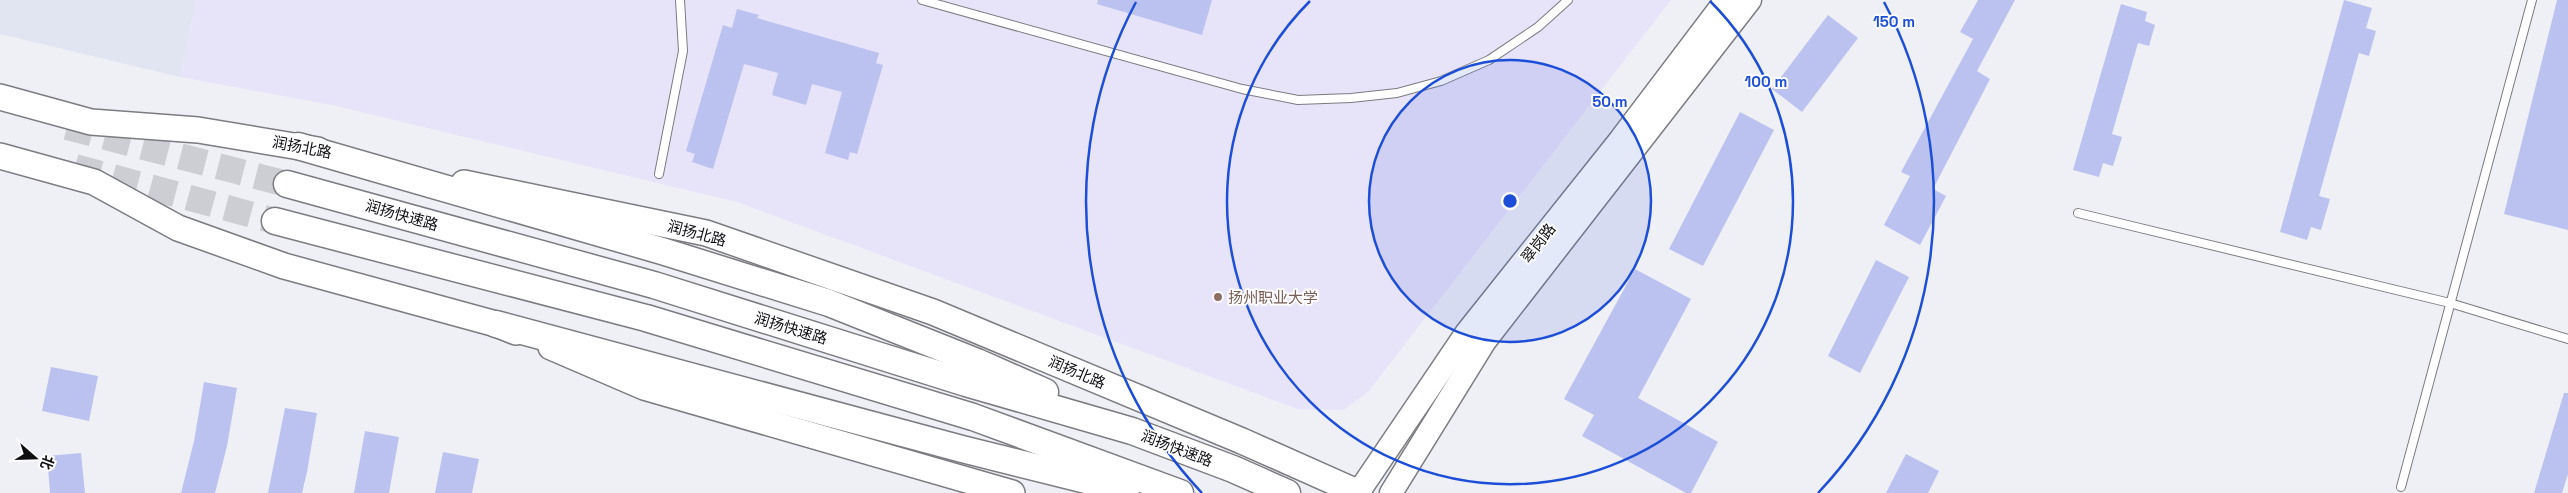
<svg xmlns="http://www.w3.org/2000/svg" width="2568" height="493" font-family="'Space Grotesk','Noto Sans SC',sans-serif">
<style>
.built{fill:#e1e4f1}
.education{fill:#e7e3f9}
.building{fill:#bcc2ef}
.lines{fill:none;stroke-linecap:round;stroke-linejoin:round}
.trunk-tunnel{stroke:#cdced4;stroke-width:26;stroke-dasharray:26 13;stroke-linecap:butt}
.service-casing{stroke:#7b7c81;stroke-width:10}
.secondary-casing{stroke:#7b7c81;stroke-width:25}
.primary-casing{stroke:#7b7c81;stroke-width:28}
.trunk-casing{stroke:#7b7c81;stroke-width:29}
.service{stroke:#fff;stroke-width:8}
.secondary{stroke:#fff;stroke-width:22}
.primary{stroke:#fff;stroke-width:25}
.trunk{stroke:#fff;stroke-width:26}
.ring{fill:none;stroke:#1d4ed8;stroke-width:2.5}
.education-dot{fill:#8d6e63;stroke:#fdfdff;stroke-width:2}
.labels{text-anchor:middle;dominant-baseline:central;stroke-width:4;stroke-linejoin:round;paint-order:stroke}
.street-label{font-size:15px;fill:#0e0e10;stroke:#fdfdff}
.education-label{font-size:15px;fill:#785e54;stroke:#fdfdff;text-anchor:start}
.centre{fill:#1d4ed8;stroke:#fdfdff;stroke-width:2.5}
.ring-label{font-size:15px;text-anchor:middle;font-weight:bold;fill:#1d4ed8;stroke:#fdfdff;stroke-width:4;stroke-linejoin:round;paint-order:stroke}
</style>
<rect width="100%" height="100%" fill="#eff0f6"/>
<path class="built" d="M0,0H196L180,77L0,34Z"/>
<path class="education" d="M196,0H1671L1368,392L1344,410L1298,409L737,202L332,105L180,77Z"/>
<g class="building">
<path d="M1098,0H1212L1202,35L1097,4Z"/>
<path d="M1978,0H2015L1977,71L1990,79L1933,189L1946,196L1920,245L1884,225L1910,176L1901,172L1973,39L1960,32Z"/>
<path d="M2344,0L2372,8L2366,28L2376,31L2369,56L2359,53L2319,196L2330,199L2321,230L2311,227L2307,240L2280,232Z"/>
<path d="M2557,0H2568V230L2504,214Z"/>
<path d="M2121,4L2147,12L2145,21L2155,25L2149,46L2138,43L2112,134L2122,137L2113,166L2103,163L2099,177L2073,170Z"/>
<path d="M737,9L759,15L757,18L879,53L876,63L883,65L857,154L850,152L848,160L825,153L842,92L812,84L806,105L772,95L778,73L744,64L713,169L692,162L695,154L686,151L723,25L732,28Z"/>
<path d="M1828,15L1858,38L1802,112L1772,89Z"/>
<path d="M1740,112L1774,130L1703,266L1669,249Z"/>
<path d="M1876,260L1909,277L1860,373L1828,356Z"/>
<path d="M1635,269L1691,299L1638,398L1718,442L1691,493H1686L1582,436L1594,415L1564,399Z"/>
<path d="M51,367L98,376L89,421L42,411Z"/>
<path d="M204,382L237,388L227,446L215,493H181L194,441Z"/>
<path d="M2564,393H2568V474L2562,493H2534Z"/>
<path d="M285,408L317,413L307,472L302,493H268Z"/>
<path d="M365,431L399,437L389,493H354Z"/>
<path d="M443,452L479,459L472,493H435Z"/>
<path d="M81,453L85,493H50L47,456Z"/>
<path d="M1906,454L1939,471L1928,493H1886Z"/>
</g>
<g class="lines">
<g class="trunk-tunnel">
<path d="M67,127L287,184"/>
<path d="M75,167L275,221"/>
</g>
<defs>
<g id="service">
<path d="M922,0L1242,89L1298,100L1351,98L1397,93L1441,81L1489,60L1538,27L1568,0"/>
<path d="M659,174L683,51L680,0"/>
<path d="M2078,213L2450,303L2568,339"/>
<path d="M2401,487L2532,0"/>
</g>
<g id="secondary">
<path d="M1358,493L1467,332L1620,140L1726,0"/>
<path d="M1391,493L1485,341L1750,0"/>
</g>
<g id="primary">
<path d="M0,97L91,122L198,130L318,150"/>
<path d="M0,156L94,182L178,228L284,266L496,324L516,332"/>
<path d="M464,183L706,233L933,312L1242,441L1359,493"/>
<path d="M551,347L644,387L1012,493"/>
</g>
<g id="trunk">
<path d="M298,146L662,251L829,303L977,362L1045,392"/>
<path d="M287,184L654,285L966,383L1132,431L1233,469L1287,493"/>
<path d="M275,221L646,318L973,417L1180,493"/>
<path d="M496,324L962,449L1126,490"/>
</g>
</defs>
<use href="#service" class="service-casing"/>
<use href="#secondary" class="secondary-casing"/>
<use href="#primary" class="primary-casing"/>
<use href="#trunk" class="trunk-casing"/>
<use href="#service" class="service"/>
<use href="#secondary" class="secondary"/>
<use href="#primary" class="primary"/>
<use href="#trunk" class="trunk"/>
</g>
<circle cx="1510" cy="201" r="141" fill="#1d4ed8" fill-opacity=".12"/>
<g class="ring">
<circle cx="1510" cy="201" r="141"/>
<path d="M1710 1A283 283 0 1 1 1310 1"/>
<path d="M1202 493A424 424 0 0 1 1136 2M1884 2A424 424 0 0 1 1818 493"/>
</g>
<circle class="education-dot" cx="1218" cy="297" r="5"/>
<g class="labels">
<g class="street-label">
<text transform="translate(302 147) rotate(11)">润扬北路</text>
<text transform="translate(402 215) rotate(16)">润扬快速路</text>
<text transform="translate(697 233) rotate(15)">润扬北路</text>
<text transform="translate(1538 243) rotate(-52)">翠岗路</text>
<text transform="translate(791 328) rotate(17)">润扬快速路</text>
<text transform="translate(1077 372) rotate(23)">润扬北路</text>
<text transform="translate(1177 448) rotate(21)">润扬快速路</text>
</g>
<g class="education-label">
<text x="1228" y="297">扬州职业大学</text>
</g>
</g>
<circle cx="1510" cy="201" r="8" class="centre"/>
<g class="ring-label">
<text x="1894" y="27">150 m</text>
<text x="1766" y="87">100 m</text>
<text x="1610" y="107">50 m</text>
</g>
<g transform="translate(35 458) rotate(110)" stroke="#fdfdff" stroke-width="4" paint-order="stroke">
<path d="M0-4L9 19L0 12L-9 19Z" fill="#0e0e10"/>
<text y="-8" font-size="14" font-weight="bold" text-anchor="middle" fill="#0e0e10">北</text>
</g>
</svg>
